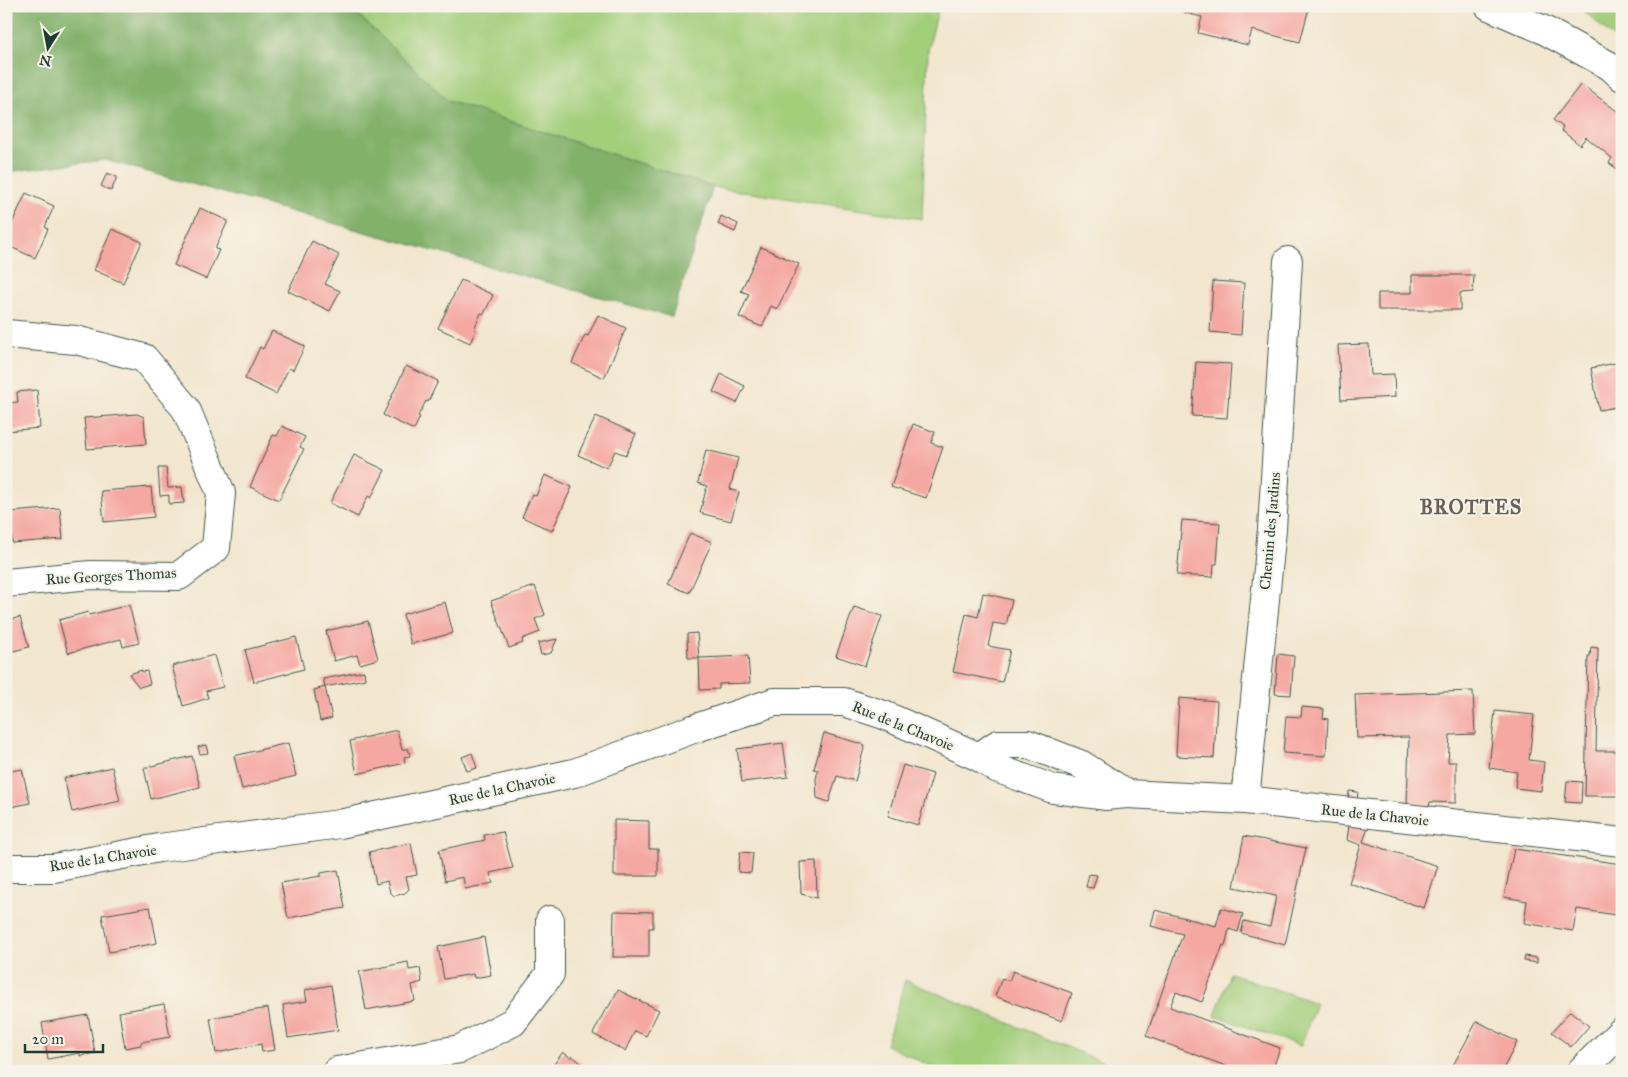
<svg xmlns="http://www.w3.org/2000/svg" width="1628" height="1077" font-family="'IM FELL Great Primer',serif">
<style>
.green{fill:#a3ce7a;stroke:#618657}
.forest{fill:#82b16a;stroke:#50774f}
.building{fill:#f5a7a2}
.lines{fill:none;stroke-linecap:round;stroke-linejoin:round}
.minor-casing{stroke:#3f564b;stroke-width:30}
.minor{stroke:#fff;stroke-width:28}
.labels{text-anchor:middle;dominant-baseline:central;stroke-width:4;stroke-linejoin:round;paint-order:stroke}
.street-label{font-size:15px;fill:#1f3d34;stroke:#f7f3e8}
.district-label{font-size:20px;font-weight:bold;letter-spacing:1px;fill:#6a625a;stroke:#f7f3e8}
</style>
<rect width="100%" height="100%" fill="#f7f3e8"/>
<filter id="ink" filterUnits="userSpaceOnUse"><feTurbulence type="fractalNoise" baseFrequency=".02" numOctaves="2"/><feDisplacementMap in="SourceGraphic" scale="10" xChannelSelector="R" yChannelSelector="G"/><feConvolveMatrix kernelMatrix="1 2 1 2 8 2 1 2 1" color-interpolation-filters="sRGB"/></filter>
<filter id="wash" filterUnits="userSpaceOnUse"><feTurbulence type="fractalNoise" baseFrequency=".0096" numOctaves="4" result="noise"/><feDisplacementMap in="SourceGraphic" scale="20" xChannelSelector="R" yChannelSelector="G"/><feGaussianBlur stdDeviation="1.12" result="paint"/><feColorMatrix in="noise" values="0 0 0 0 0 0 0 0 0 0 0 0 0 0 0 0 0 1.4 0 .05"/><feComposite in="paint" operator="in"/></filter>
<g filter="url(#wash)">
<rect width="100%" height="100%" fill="#f2e6ce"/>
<g class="green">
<path d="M349,6H939L928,50L922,219L713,187L448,101Z"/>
<path d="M1571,6H1622V45L1584,11Z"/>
<path d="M1230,973L1316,1003L1301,1046L1215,1016Z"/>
<path d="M905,980L1125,1071H941L886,1045Z"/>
</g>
<path class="forest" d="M6,6H349L448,101L713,187L672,317L105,160L6,172Z"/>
<g id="blocks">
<g class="building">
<path d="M1187,6H1303L1309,8L1300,42L1252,30L1248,45L1198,33L1202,17L1185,13Z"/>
<path d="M1581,84L1622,115V173L1609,163L1612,158L1586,137L1580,145L1561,130L1563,127L1553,120Z"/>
<path d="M107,173L117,177L111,191L101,186Z"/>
<path d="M26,193L54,206L45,227L48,229L35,258L6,245V236Z"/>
<path d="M200,208L228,221L215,249L219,250L206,279L174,265Z"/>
<path d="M721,216L738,224L735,232L718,224Z"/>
<path d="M112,229L142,242L123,283L94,270Z"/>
<path d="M312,241L339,255L325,284L340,291L330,311L288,291Z"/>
<path d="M761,247L799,264L777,309L771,306L762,327L739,317L749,294L741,291Z"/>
<path d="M1412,275H1474L1473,292L1460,293V310H1378V293H1412Z"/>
<path d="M461,280L493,295L484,314L481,313L474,329L476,330L470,343L438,328Z"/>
<path d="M1213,281L1244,283L1241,335L1210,332Z"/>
<path d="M598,315L626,328L604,378L572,363L585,335L588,336Z"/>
<path d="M272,331L305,346L293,370L289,368L276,394L245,379L260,347L263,349Z"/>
<path d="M1369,344L1371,375L1394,374L1395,397L1341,400L1338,345Z"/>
<path d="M1196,362L1231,364L1227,418L1192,416Z"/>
<path d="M1616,363L1622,391V406L1599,410L1591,368Z"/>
<path d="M406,366L438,381L428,402L426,401L418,416L420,417L414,430L383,415Z"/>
<path d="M721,374L745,386L737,403L713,392Z"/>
<path d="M37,390L40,428L6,431V403L18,402L17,392Z"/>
<path d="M137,414L144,417L146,444L87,449L84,418Z"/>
<path d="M596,416L636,434L626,455L615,451L607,468L578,455Z"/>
<path d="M913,424L935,432L931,443L943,447L926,498L891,487Z"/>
<path d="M282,426L305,437L300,447L304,449L279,500L250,487L273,435L277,436Z"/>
<path d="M706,450L738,458L730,489L739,492L731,521L700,513L707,486L698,483Z"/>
<path d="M354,455L385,470L371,498L368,496L358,517L330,503Z"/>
<path d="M158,468H166L168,488L182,487L184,503L169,504V495L160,496Z"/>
<path d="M545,475L572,487L552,531L522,517L532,494L536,496Z"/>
<path d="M151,487L154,517L104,522L101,491Z"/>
<path d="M60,508L63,539L12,543L10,512Z"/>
<path d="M1182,520L1220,523L1217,564H1214L1213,577L1177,575Z"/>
<path d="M690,533L712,542L689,593L668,584Z"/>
<path d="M535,586L545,615L535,619L540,632L522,639L523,643L509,648L491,601Z"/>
<path d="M983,593L1012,600L1006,625L993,623L988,646L1010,650L1002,682L953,672L966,614L978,617Z"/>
<path d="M445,602L453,633L411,644L403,614Z"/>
<path d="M129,605L139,643L123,647L121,639L68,653L59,620L88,612L89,615Z"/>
<path d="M854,607L882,616L865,666L836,656Z"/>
<path d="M20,617L29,647L6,653V621Z"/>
<path d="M368,621L378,659L360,664L357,655L334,661L326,631Z"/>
<path d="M697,633L699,658L748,656L750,683L719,684V689L700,690L699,658H688L687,638V634Z"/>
<path d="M296,637L304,669L254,682L245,650Z"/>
<path d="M557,639L551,653L541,655L538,643Z"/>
<path d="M1591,647L1598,648L1596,751H1622V796H1585L1588,656H1590Z"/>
<path d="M1278,654L1294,656L1291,695L1275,694Z"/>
<path d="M214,655L223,687L206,691L208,698L183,706L172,666Z"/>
<path d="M142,670V672L147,671L150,684L139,687L129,674Z"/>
<path d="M364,671L365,679L325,687L323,679Z"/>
<path d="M325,687L332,718L320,721L314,690Z"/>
<path d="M1473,691L1475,734L1450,735L1448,762H1456V803L1430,802L1429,807L1407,806L1409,737L1357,738L1355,695Z"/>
<path d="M1179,698L1217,701L1214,758L1176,756Z"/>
<path d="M1302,707L1324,709L1323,718L1328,719L1326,756L1283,753L1286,716L1301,717Z"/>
<path d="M1495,711L1534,715L1529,760L1544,762L1541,791L1515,788L1517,772L1489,768Z"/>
<path d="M397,730L402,750L408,748L410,756L404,757L405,763L357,774L350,741Z"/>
<path d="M824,733L865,745L855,781L837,776L829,802L817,798L816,779L818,770L814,769Z"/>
<path d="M288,743L296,776L242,789L234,756Z"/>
<path d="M783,743L788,777L742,782L737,749Z"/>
<path d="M206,745L208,753L200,754L198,747Z"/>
<path d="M472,753L477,768L467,771L462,757Z"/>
<path d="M192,756L200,787L151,799L144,768Z"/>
<path d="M903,765L933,774L918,825L888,816Z"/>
<path d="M112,767L120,801L72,812L64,778Z"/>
<path d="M22,769L30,803L6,808V772Z"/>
<path d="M1567,781L1582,782L1581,803L1565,802Z"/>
<path d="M1349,791L1358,792L1357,801H1348Z"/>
<path d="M614,820L649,821V849H658V876H614Z"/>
<path d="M1349,825L1368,827L1363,842L1438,866L1424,908L1349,883L1361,845L1347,840Z"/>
<path d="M503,832L513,868L490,873L493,883L465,889L463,877L445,881L439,850L485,840L484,835Z"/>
<path d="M1244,836L1306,848L1285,945L1241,933L1244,921L1270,927L1276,896L1234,887Z"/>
<path d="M411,843L417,875L406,877L409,889L405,893L394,896L390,892L387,881L376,884L369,852Z"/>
<path d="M1514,849L1622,864V916L1577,909L1573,931L1524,923L1527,901L1504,897Z"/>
<path d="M740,852L753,853L751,873L738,872Z"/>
<path d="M816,861L817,898L801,894L800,862Z"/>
<path d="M338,870L345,908L288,918L281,883L321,876V873Z"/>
<path d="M1089,874L1097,875L1093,888L1086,887Z"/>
<path d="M150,907L157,943L109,952L102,915Z"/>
<path d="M1221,908L1243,914L1238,932L1229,929L1225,946L1223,945L1202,1002L1176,992L1170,1007L1280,1048L1272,1071H1239L1146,1036L1183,934L1151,926L1155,910L1216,926Z"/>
<path d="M614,911L653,912V928H649V957H613Z"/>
<path d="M484,937L491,975L474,978L473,974L444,979L438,947Z"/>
<path d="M1525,956L1537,958V963L1524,961Z"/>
<path d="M408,962L409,970L420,968L422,982L412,985L415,1001L366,1010L359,972Z"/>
<path d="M1013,971L1072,993L1062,1021L995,996L1002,978L1009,981Z"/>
<path d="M331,985L338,1030L288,1038L283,1005L307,1001L305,990Z"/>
<path d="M618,990L659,1010L646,1036L635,1031L625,1051L593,1034L606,1008H608Z"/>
<path d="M164,1004L170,1037L141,1042V1045L125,1048L119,1012Z"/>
<path d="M268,1008L275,1050L262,1052L261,1044L216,1053L210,1018Z"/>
<path d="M1570,1011L1589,1026L1571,1047L1552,1032Z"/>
<path d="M88,1015L95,1053L80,1056V1053L48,1059L42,1023Z"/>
<path d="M1477,1021L1517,1042L1502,1071H1450Z"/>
<path d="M563,1052L571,1058L572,1056L591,1071H549Z"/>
</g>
</g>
</g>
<g filter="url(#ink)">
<use href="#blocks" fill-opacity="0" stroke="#3f564b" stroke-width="1"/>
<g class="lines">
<defs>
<g id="minor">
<path d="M1489,6L1544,30L1610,66L1622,77"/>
<path d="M6,334L76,340L144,358L186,409L221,493L216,548L179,576L91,575L6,583"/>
<path d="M979,757L998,744H1028L1082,765L1127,794L1245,800L1622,842"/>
<path d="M1245,800L1272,529L1288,261"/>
<path d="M6,868H54L159,848L340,824L574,773L693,729L774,702H844L884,715L979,757L996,768L1053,789L1105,796L1127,794"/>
<path d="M337,1071L460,1049L513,1022L550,974V920"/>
<path d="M1581,1071L1622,1031"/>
</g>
</defs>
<use href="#minor" class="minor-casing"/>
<use href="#minor" class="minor"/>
</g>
</g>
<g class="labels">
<g class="street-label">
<text transform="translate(1270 531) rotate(-85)">Chemin des Jardins</text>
<text transform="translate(111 576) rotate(-3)">Rue Georges Thomas</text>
<text transform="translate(903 726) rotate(22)">Rue de la Chavoie</text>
<text transform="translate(502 789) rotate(-12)">Rue de la Chavoie</text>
<text transform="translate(1375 815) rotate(6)">Rue de la Chavoie</text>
<text transform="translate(103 858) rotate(-9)">Rue de la Chavoie</text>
</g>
<g class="district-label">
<text x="1471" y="507">BROTTES</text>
</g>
</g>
<rect width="1628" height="1077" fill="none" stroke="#f7f3e8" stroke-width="25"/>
<g transform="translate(48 48) rotate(191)" stroke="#f7f3e8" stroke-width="4" paint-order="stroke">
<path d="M0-4L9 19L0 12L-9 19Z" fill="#1f3d34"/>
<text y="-8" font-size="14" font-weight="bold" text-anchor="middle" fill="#1f3d34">N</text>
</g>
<path d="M25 1044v8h78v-8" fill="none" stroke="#1f3d34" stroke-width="2.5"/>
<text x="32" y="1044" font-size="15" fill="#1f3d34" stroke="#f7f3e8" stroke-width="4" paint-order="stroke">20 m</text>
</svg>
